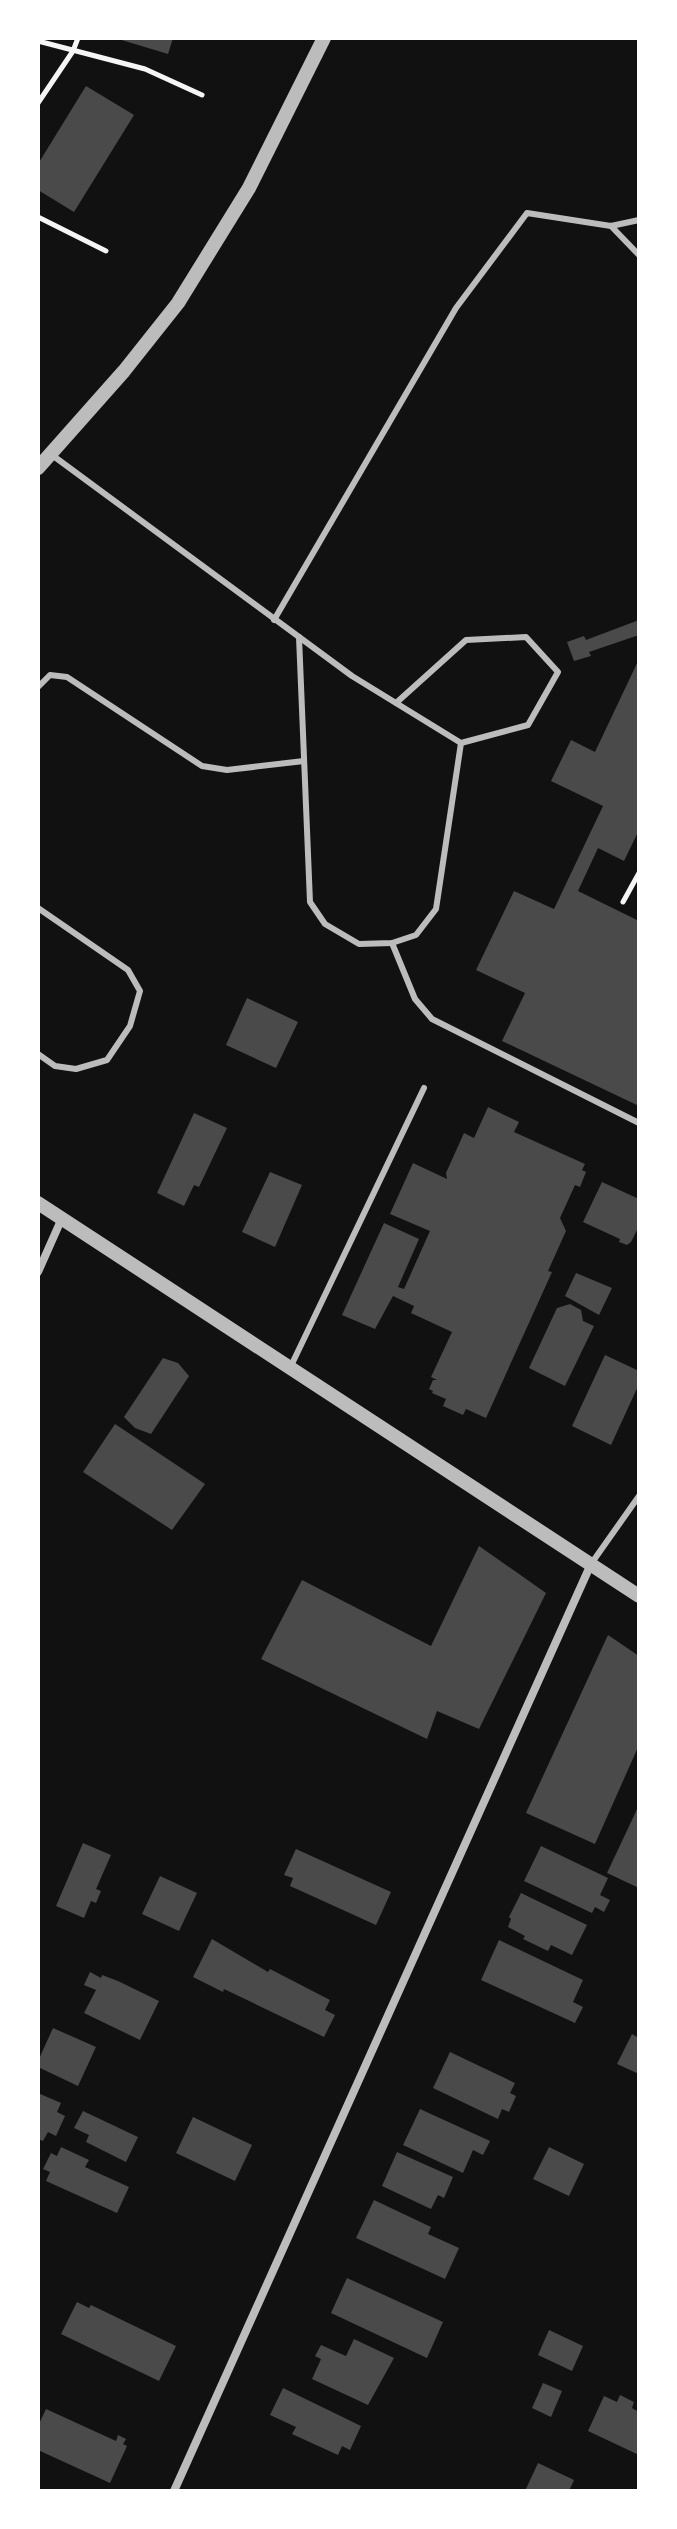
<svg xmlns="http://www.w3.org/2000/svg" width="677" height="2529" font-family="Bitter,serif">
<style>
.building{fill:#4a4a4a}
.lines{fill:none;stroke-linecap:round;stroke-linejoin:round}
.path{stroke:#f5f5f5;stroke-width:5}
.service{stroke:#bcbcbc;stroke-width:6}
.minor{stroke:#bcbcbc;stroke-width:8}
.tertiary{stroke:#bcbcbc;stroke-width:14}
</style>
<rect width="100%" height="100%" fill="#111"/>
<g class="building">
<path d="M115,38H173L168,54Z"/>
<path d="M86,86L134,115L74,212L38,190V164Z"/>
<path d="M639,620V635L589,652L591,656L574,661L567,642L584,636L586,640Z"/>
<path d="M639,659V830L624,861L598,848L578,891L639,921V1106L502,1041L525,993L476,970L514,891L554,909L603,806L551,781L571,740L595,752Z"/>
<path d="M247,998L298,1022L276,1068L226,1045Z"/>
<path d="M488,1107L519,1122L514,1132L585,1164L582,1170L586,1172L580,1187L575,1185L560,1218L566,1231L548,1271L552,1272L486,1418L466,1409L463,1415L443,1406L446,1399L432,1393L433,1391L429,1389L433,1380H437L431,1377L452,1332L411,1313L414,1306L393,1296L375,1329L342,1315L384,1223L419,1239L398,1287L404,1289L430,1231L390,1214L413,1163L447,1179L446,1173L464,1133L474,1138Z"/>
<path d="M194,1113L227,1128L199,1187L194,1185L184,1206L157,1193Z"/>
<path d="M270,1172L302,1185L275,1247L242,1232Z"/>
<path d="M602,1182L639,1199V1226L631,1242L627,1245L619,1242L620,1239L583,1222Z"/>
<path d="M576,1273L612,1288L599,1315L565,1296Z"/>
<path d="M570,1304L581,1310L583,1321L594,1326L565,1386L529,1368L557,1308Z"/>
<path d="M605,1355L639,1371V1384L611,1445L572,1426Z"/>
<path d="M163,1358L178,1363L189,1376L151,1434L135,1428L124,1417Z"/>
<path d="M115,1424L205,1484L172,1530L83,1472Z"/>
<path d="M479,1546L546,1593L479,1729L437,1711L427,1739L261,1659L302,1580L431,1646Z"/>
<path d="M608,1635L639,1656V1745L595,1844L526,1813Z"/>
<path d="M639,1805V1888L607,1873Z"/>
<path d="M83,1843L111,1855L96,1889L101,1891L96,1903L91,1901L84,1918L56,1906Z"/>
<path d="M541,1846L608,1878L600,1895L610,1900L604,1912L595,1907L592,1913L524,1881Z"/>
<path d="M296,1849L391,1892L376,1925L290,1886L293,1878L284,1875Z"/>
<path d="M160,1876L197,1893L179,1931L142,1914Z"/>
<path d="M521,1893L587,1925L572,1955L551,1945L548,1951L523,1939L525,1936L508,1927L511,1919L509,1917Z"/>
<path d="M212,1939L268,1972L270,1969L330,2000L325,2010L335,2015L324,2037L224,1989L223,1992L193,1977Z"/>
<path d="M499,1940L583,1980L573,2002L583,2007L575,2023L481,1980Z"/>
<path d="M90,1972L101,1978L102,1975L118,1981L159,2001L140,2040L84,2013L96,1990L84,1985Z"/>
<path d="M53,2028L96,2047L78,2086L38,2067V2061Z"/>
<path d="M632,2034L639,2038V2074L617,2064Z"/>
<path d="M450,2052L515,2083L510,2093L516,2096L509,2112L502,2109L498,2119L433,2088Z"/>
<path d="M38,2093L61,2103L57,2112L65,2116L56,2136L48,2132L43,2141L38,2139Z"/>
<path d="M420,2109L490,2141L483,2155L473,2150L463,2173L403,2145Z"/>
<path d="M83,2111L138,2137L126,2162L86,2142L89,2135L74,2128Z"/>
<path d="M193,2117L252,2145L235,2181L176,2153Z"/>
<path d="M61,2147L89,2160L85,2167L129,2187L117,2213L46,2181L50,2172L43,2169L51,2153L57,2156Z"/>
<path d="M549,2147L584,2164L569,2196L533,2179Z"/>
<path d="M397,2152L453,2177L444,2198L438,2195L431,2209L382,2186Z"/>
<path d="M374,2200L431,2227L428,2234L459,2248L445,2279L356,2238Z"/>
<path d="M347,2278L443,2322L427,2358L331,2313Z"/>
<path d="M77,2302L89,2308L91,2305L176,2346L159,2381L61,2334Z"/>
<path d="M549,2330L583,2346L572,2371L538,2355Z"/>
<path d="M354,2339L394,2358L368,2405L312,2379L321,2359L315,2356L321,2345L346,2356Z"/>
<path d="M543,2383L562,2391L551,2417L532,2408Z"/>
<path d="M283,2388L361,2426L350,2450L342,2446L338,2455L292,2434L296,2427L270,2415Z"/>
<path d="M620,2395L634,2402L632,2408L639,2412V2455L588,2431L604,2396L617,2402Z"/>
<path d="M46,2409L116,2441L118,2435L126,2439L123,2444L127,2446L110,2483L38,2450V2426Z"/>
<path d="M538,2463L574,2480L569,2491H525Z"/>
</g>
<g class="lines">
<g class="path">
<path d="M38,41L145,69L202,95"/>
<path d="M38,103L73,51L78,38"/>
<path d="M38,217L106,251"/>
<path d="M623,902L639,873"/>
</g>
<g class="service">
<path d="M611,226L639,255"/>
<path d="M52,455L352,676L461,743L528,725L558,672L526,637L466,640L396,703"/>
<path d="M274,620L456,308L527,213L611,226L639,220"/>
<path d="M299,637L310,902L325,924L359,944L392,943L416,935L436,909L461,743"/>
<path d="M38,687L50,675L67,677L202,766L227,770L304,761"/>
<path d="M38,908L128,970L140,991L130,1026L107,1060L76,1069L55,1066L38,1054"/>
<path d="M392,943L415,999L432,1019L639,1123"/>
<path d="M290,1368L424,1088"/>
<path d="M591,1564L639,1496"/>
</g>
<g class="minor">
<path d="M38,1272L62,1218"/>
<path d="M174,2491L591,1564"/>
</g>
<g class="tertiary">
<path d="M38,468L124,371L178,303L249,188L324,38"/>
<path d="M38,1203L639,1596"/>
</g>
</g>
<rect width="677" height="2529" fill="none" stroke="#ffffff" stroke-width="80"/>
</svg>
